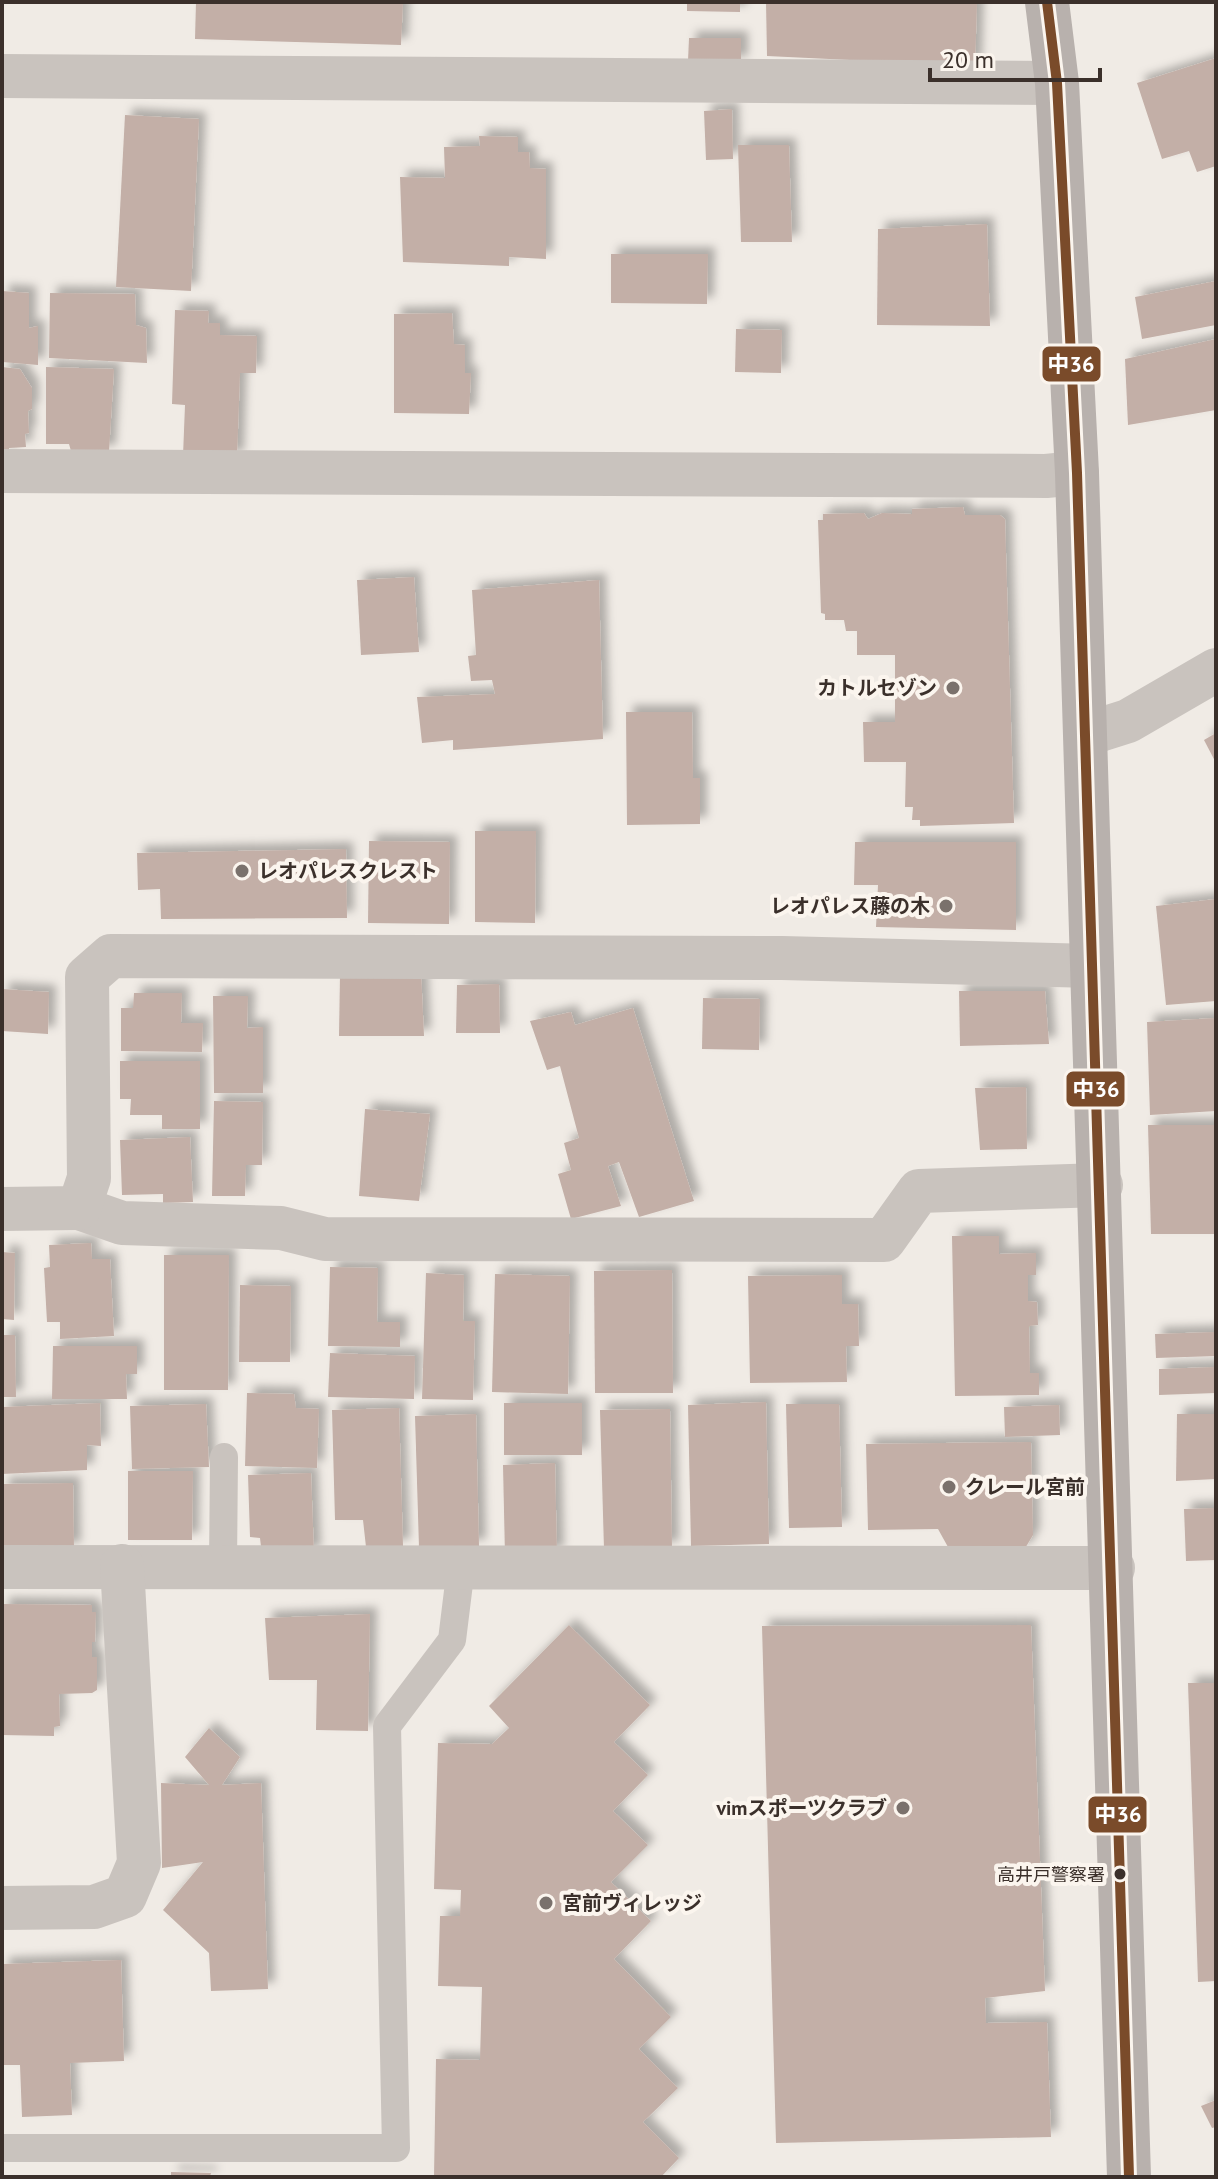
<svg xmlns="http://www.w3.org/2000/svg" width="1218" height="2179" font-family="'PT Sans','Noto Sans JP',sans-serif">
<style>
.building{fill:#c3afa7;filter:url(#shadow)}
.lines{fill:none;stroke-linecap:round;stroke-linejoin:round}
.service{stroke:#c9c3be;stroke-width:28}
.minor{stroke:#c9c3be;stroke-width:44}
.primary{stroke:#b8b1ad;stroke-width:44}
.bus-1-casing{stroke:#fbf5ee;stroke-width:16}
.bus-1{stroke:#7a4b2a;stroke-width:10}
.poi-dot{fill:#7a716c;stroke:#fbf5ee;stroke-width:3}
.bus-dot{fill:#3b302b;stroke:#fbf5ee;stroke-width:3}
.labels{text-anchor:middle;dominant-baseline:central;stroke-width:8;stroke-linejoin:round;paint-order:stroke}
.bus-label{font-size:18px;fill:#3b302b;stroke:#fbf5ee;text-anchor:end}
.poi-label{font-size:20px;font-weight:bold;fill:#3b302b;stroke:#fbf5ee;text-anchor:end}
.line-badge{stroke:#fbf5ee;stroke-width:3}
.badge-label{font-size:22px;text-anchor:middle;font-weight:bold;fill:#fff}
</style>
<defs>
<filter id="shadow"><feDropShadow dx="7" dy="-7" stdDeviation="4" flood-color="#0004"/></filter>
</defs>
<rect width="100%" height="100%" fill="#f0ebe5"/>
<g class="building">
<path d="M196,2H403L401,45L195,39Z"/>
<path d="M687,2H740V12L687,11Z"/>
<path d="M766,2H977L975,66L767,56Z"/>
<path d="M689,38H741V63L688,61Z"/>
<path d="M1216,58V166L1197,172L1189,151L1162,159L1137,83Z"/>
<path d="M732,109L733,159L706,160L704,111Z"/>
<path d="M125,115L199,119L191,291L116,287Z"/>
<path d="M479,136L518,137V152H529L530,168L546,169V259L509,257V266L403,262L400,177L445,178L444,147L480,146Z"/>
<path d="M738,145H789L792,242H741Z"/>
<path d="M987,224L990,326L877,325L878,229Z"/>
<path d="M611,254H708L707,304L611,303Z"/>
<path d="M1216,281V325L1142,339L1135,297Z"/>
<path d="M2,291L29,293V328L38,326V365L2,362Z"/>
<path d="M50,293L135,294L136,325L146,328L147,363L49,358Z"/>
<path d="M175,310L209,311L208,323H220V335L257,336L256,373H240L237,458L183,456L185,405L172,404Z"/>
<path d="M452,313L454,344L465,345V373H471L469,414L394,413V314Z"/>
<path d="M736,329L782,330L781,373L735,372Z"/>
<path d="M1216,339V410L1128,425L1125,359Z"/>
<path d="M2,367L20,369L32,388V409L28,411L29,433L25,434L26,447L9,448L10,454L2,453Z"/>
<path d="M46,367L114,369L109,452L71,451L69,444H46Z"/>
<path d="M963,507L965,515H1000L1005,519L1014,823L920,826V820H912L913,807H905L906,762H864L863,722H895V655H857V631H846L844,620H825V614L821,613L818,520H823V514L864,513L868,519L882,513L912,514V509Z"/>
<path d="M414,577L419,652L361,655L357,580Z"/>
<path d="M599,580L603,739L453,750V740L422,743L417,697L495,694L492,680L471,681L468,656L476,655L472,590Z"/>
<path d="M626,712H692L693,778H700V824L627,825Z"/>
<path d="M1216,733V763L1204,740Z"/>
<path d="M475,831H536L535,923L475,922Z"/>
<path d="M369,841L450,842L449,924L368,923Z"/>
<path d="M855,842H1016V930L876,927L878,885H854Z"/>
<path d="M346,849L347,918L161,919L160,889L138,890L137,853Z"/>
<path d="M1216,899V1001L1166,1005L1156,906Z"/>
<path d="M421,972L424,1036H339L340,975Z"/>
<path d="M499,984L500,1033H456L457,985Z"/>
<path d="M2,989L49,992L48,1034L2,1031Z"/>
<path d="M959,991H1045L1049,1044L960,1046Z"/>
<path d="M134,993H182L181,1023H203L202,1052L121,1051V1008H133Z"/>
<path d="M213,996H248L247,1028L263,1027V1093H214Z"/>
<path d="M703,998L760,999L759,1050L702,1049Z"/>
<path d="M633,1008L694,1201L639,1217L619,1162L608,1166L621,1206L571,1219L558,1174L571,1170L564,1143L579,1138L560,1066L547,1070L530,1021L571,1012L575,1025Z"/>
<path d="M1216,1018V1111L1150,1115L1147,1022Z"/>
<path d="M120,1061H200V1129H162V1115H130L131,1099H120Z"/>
<path d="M1026,1087L1027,1149L980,1150L975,1088Z"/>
<path d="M214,1101L263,1102L262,1165H246L245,1196H212Z"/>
<path d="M365,1109L430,1114L419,1201L359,1196Z"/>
<path d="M1148,1125H1216V1234H1151Z"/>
<path d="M190,1137L193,1202L163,1203V1194L122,1195L120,1140Z"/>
<path d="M952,1236H999V1254L1036,1253V1275H1028V1301L1037,1302L1038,1325L1029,1326L1030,1373H1039V1395L955,1396Z"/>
<path d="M91,1243L92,1259H110L114,1336L60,1339V1322H47L44,1268L50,1267L49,1245Z"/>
<path d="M2,1252L15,1253L14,1320L2,1319Z"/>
<path d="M164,1255H229L228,1390H164Z"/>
<path d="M330,1267L378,1268L377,1322H400V1347L328,1346Z"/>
<path d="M672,1270L673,1393H595L594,1271Z"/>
<path d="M426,1273L464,1275L463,1321H475L473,1400L422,1399Z"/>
<path d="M495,1274L570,1276L568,1394L492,1392Z"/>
<path d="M842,1275V1304H858L859,1346H846L847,1382L750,1383L748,1276Z"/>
<path d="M240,1285L291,1286L290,1362H239Z"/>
<path d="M1216,1332V1356L1156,1358L1155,1334Z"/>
<path d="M2,1335H15L16,1397H2Z"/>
<path d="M53,1346H137V1374H126L127,1399H52Z"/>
<path d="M330,1353L415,1356L414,1399L328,1397Z"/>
<path d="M1216,1367V1393L1159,1395V1369Z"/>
<path d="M247,1393L294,1394L296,1408L319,1409L317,1468L245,1466Z"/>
<path d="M766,1402L769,1544L691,1546L688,1405Z"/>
<path d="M100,1403L101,1446L87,1445V1470L2,1474V1407Z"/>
<rect x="504" y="1403" width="78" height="52"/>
<path d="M206,1404L209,1467L132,1469L130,1406Z"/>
<path d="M786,1404H839L842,1527L789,1528Z"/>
<path d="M1059,1405L1060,1435L1005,1437L1004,1407Z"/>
<path d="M399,1408L403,1546L366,1547L363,1520H335L332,1410Z"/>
<path d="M670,1409L672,1548L604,1549L600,1410Z"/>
<path d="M476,1414L479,1546L419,1548L415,1416Z"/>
<path d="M1177,1414H1216V1479L1176,1481Z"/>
<path d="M1031,1442L1033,1535L1024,1550L948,1547L938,1529L868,1530L866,1444Z"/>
<path d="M555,1463L557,1554L505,1556L503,1465Z"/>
<path d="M128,1471H193L192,1540H128Z"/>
<path d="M311,1473L314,1554L262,1555L260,1538L250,1537L248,1475Z"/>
<path d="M73,1483L74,1549H2V1484Z"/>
<path d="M1216,1508V1560L1186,1561L1184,1509Z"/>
<path d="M2,1604L92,1605V1612H96L95,1642H92V1657H97V1690L92,1693L59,1694L60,1726L54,1727V1736L2,1735Z"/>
<path d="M370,1614L368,1731L316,1730L317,1680H269L265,1618Z"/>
<path d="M569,1625L650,1705L614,1742L648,1775L613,1811L648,1845L611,1882L651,1921L614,1959L671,2017L639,2049L678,2088L643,2122L679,2158L661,2177H434L436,2059L480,2060L482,1987L438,1986L440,1916H460L461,1890L434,1889L438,1743L492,1744L509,1728L489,1706Z"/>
<path d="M1031,1625L1045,1991L985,1998L986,2023L1047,2022L1051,2137L776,2143L762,1626Z"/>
<path d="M1188,1683H1216V1981L1198,1982Z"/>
<path d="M209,1728L240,1757L222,1785L261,1783L268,1989L211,1991L209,1953L163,1910L203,1862L162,1868L161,1783L209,1785L185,1757Z"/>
<path d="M121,1960L124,2061L70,2063L72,2115L22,2117L20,2065H2V1964Z"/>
<path d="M1216,2100V2127L1212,2128L1201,2106Z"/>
<path d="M171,2172L211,2173L210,2177H171Z"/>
</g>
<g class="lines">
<g class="service">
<path d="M223,1566L224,1457"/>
<path d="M2,2148H396L387,1726L452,1640L461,1567"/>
</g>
<g class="minor">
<path d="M2,76L1057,83"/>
<path d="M2,471L1046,476L1077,473"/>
<path d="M1087,734L1128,721L1216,670"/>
<path d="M79,1208L122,1223L281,1228L325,1239L884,1240L919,1191L1101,1185"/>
<path d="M2,1209L79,1208L89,1178L87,977L111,956L782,958L1092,966"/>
<path d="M2,1567L1113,1568"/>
<path d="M2,1908L94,1907L125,1896L139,1863L122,1566"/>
</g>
<path class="primary" d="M1047,2L1057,83L1077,473L1129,2177"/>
<defs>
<path id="bus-1" d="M1047,2L1057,83L1077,473L1129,2177"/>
</defs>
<use href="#bus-1" class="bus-1-casing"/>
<use href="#bus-1" class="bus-1"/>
</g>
<g class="poi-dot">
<circle cx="953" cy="688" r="8"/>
<circle cx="242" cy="871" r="8"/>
<circle cx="946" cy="906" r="8"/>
<circle cx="949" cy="1487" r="8"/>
<circle cx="903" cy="1808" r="8"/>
<circle cx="546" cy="1903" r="8"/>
</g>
<circle class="bus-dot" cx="1120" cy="1874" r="7"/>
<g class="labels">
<g class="bus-label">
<text x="1105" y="1874">高井戸警察署</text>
</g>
<g class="poi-label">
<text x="937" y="688">カトルセゾン</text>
<text x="258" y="871" text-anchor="start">レオパレスクレスト</text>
<text x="930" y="906">レオパレス藤の木</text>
<text x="965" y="1487" text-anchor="start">クレール宮前</text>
<text x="887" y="1808">vimスポーツクラブ</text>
<text x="562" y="1903" text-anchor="start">宮前ヴィレッジ</text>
</g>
</g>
<g class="line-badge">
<rect x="1041" y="345" width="61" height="38" rx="8" fill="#7a4b2a"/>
<rect x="1065" y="1070" width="61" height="38" rx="8" fill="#7a4b2a"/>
<rect x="1087" y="1795" width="61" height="39" rx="8" fill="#7a4b2a"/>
</g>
<g class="badge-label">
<text x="1071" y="372">中36</text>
<text x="1096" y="1097">中36</text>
<text x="1118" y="1822">中36</text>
</g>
<rect width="1218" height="2179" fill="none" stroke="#3b302b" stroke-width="8"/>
<path d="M930 68v12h170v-12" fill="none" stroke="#3b302b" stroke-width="4"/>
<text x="942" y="68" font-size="24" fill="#3b302b" stroke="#fbf5ee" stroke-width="6" paint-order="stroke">20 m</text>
</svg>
